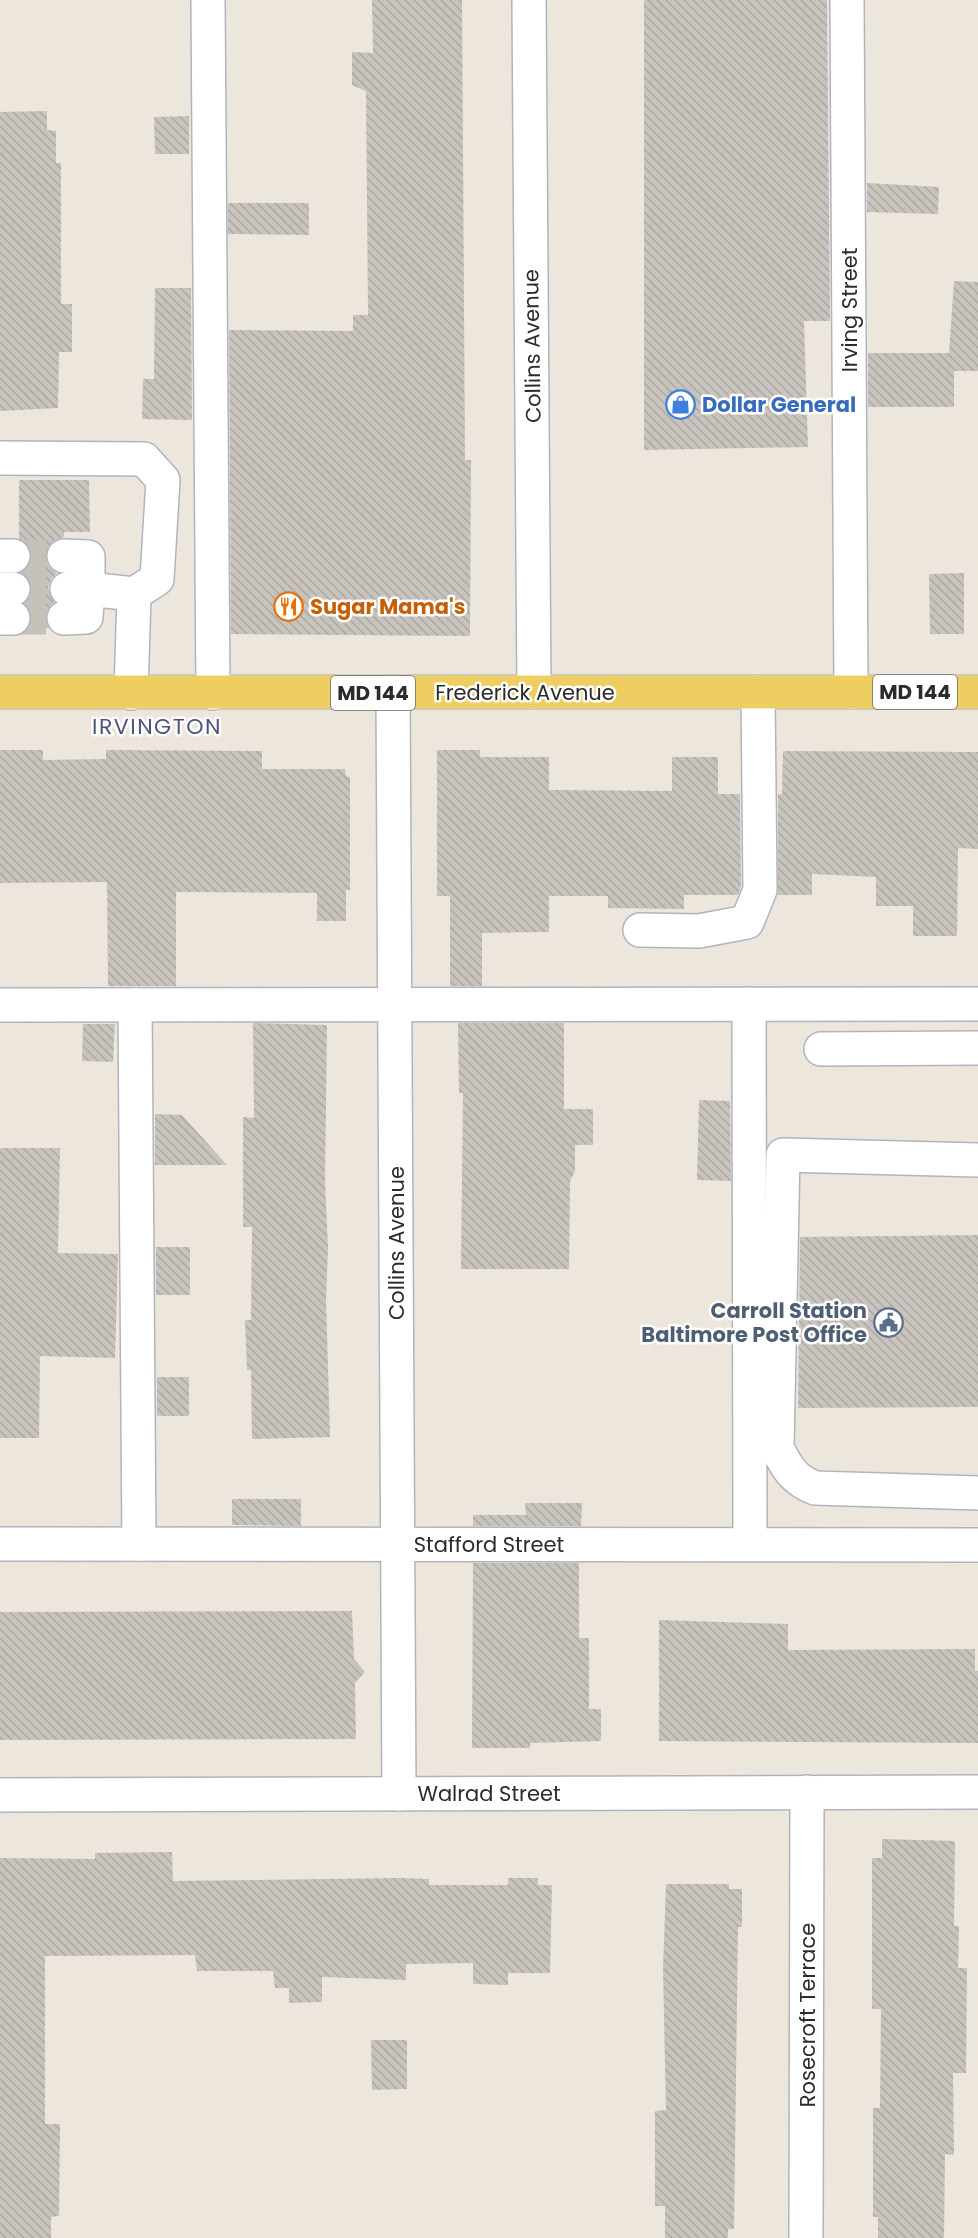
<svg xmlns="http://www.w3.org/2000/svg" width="978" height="2238" font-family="Poppins,sans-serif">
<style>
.building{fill:url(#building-back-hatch)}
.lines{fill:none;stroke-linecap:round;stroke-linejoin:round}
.minor-tunnel{stroke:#c6c1b9;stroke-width:33;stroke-dasharray:33 16;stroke-linecap:butt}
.minor-casing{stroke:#b1b4be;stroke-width:36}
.major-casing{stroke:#c8c8c8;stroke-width:36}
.minor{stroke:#fff;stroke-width:33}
.major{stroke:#eece61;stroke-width:33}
.labels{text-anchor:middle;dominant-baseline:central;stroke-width:5;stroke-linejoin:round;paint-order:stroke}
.shield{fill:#fff;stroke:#6b6b6b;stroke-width:1.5}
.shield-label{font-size:20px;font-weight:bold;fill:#2b2b2b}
.street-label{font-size:21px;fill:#2b2b2b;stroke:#fff}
.shop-label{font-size:21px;font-weight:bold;fill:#366cbe;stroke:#fff;text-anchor:start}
.food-label{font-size:21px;font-weight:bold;fill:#c56008;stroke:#fff;text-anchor:start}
.service-label{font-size:21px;font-weight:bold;fill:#4e5e75;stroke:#fff;text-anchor:end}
.neighbourhood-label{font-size:22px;letter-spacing:1.5px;fill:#4c547b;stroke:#fff}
</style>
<defs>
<pattern id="building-back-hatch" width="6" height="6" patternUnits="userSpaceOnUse" patternTransform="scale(1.5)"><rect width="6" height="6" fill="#c8c3bd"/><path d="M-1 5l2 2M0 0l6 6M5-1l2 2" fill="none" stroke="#aca8a3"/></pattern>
</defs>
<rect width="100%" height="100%" fill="#ede6dd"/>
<g class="building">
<path d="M372,0H462L465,460H471L470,636L231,634L229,330L353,331V315H368L366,91L352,85V52L373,53Z"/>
<path d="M644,0H827L830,321H804L808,447L644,450Z"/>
<path d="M47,111V130L56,131V163H61V304H72V352H59L58,408L0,411V112Z"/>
<path d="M189,116V154H155L154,117Z"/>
<path d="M867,183L939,187L938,214L867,212Z"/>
<path d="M228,203H309V235L228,234Z"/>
<path d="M954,281L978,282V371H954V407H868V353H949Z"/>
<path d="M155,288H191L192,420L142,419L143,379H154Z"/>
<path d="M19,480H89L90,532H64V537L55,540L49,546L45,555L48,565L57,573L51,579L48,588L54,602L48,609L45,618L49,628L28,629L32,617L24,603L29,598L32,588L29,579L22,573L29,566L32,555L29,546L19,539Z"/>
<path d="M964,573V634H930L929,574Z"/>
<path d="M0,750H43V760L106,759V750L262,751V769H345L346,776L350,777V890H346V921H317V893L176,892V986H108L107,882L0,883Z"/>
<path d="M437,750H480V757H549V790L672,791V757H718V794H740L741,886L738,895H684V909L608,908V896H549V932L482,933V986H450V896H437Z"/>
<path d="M783,751L978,752V849L958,848L957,936H913V906H876V877L812,874V895H778V794H782Z"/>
<path d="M253,1023L327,1025L325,1181L328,1248L326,1300L330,1437L252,1439L251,1370H247L245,1320H251L252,1227H243V1117L254,1118Z"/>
<path d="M458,1023H564V1109H593V1145H575V1171L570,1181L569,1269H461L463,1093H459Z"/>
<path d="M83,1024H115L113,1062L82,1061Z"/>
<path d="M699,1100L730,1101L731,1181L697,1180Z"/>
<path d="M155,1114L182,1115L227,1165H155Z"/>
<path d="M0,1148H60L58,1253L118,1254L115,1358L40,1356L39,1438H0Z"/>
<path d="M978,1235V1407L798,1408L800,1237Z"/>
<rect x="156" y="1247" width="34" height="48"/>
<rect x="157" y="1377" width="32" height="39"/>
<path d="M232,1499H301V1526L232,1525Z"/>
<path d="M525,1503H582L581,1526H473V1515H526Z"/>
<path d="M473,1563H579V1638H589V1709H601V1741L530,1743V1748H472Z"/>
<path d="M352,1611L354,1659L365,1672L355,1683L356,1739L0,1740V1612Z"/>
<path d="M659,1620L788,1624V1650L975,1649V1671H978V1743L659,1741Z"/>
<path d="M882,1839L955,1841L954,1926H959L958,1968H967L966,2073H953L954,2155L945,2154L944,2238H878V2217H873V2108H880L881,2009H872V1858H882Z"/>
<path d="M172,1852L173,1881L399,1878L429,1879V1885H508V1878H538V1885H552L550,1973H508V1985L473,1984V1963L406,1964V1980L322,1977V2002L289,2003V1988H275L273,1971H197L195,1955L45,1956V2124H60L59,2216L51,2217V2238H0V1858L95,1859V1853Z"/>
<path d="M666,1884H729V1889H742V1927H738L734,2229H728V2238H665V2206H655V2111L666,2110L663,1969Z"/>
<path d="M371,2040H407V2089L372,2090Z"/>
</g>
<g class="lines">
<g class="minor-tunnel">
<path d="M13,556H64"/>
<path d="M13,589H65"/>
<path d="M13,618H64"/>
</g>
<defs>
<g id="minor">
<path d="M208,0L213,693"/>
<path d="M529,0L534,692"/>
<path d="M847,0L851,692"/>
<path d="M0,458L144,459L163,480L157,579L134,594"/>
<path d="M0,556H13"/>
<path d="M64,556L88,557V589H67"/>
<path d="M0,589H13"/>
<path d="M0,618H13"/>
<path d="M64,618L86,617L88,589L134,594L131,693"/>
<path d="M393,692L399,1794"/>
<path d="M640,930L699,931L747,922L760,890L758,692"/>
<path d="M749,1004L750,1544"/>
<path d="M0,1005L978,1004"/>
<path d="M135,1005L139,1544"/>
<path d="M821,1049L978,1048"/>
<path d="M978,1160L783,1155L777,1448C787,1468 794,1480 815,1488L978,1493"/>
<path d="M0,1544L978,1545"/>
<path d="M0,1795L978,1792"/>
<path d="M806,2238L807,1792"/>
</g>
<path id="major" d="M0,692H978"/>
</defs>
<use href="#minor" class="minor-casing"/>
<use href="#major" class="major-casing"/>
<use href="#minor" class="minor"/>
<use href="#major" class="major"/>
</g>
<defs>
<symbol id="shop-ring" viewBox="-11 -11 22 22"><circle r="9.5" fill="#fff" stroke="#3f7fe0" stroke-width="1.5"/><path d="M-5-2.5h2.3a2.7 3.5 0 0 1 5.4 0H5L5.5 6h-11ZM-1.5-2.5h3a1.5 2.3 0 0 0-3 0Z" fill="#3f7fe0"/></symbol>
<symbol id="restaurant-ring" viewBox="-11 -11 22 22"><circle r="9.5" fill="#fff" stroke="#e8710a" stroke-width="1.5"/><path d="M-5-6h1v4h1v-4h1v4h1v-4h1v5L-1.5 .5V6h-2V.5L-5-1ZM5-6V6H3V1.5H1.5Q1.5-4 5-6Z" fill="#e8710a"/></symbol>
<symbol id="civic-ring" viewBox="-11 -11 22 22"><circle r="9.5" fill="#fff" stroke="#5c6f8a" stroke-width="1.5"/><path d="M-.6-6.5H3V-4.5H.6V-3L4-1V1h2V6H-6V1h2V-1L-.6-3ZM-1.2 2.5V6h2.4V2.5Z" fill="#5c6f8a"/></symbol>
</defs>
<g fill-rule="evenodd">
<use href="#shop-ring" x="664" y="388" width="33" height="33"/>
<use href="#restaurant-ring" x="272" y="590" width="33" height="33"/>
<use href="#civic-ring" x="872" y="1306" width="33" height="33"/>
</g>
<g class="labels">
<g class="shield">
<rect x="873" y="675" width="84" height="34" rx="4.5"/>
<rect x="331" y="676" width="84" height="34" rx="4.5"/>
</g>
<g class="shield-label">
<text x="915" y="692">MD 144</text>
<text x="373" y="693">MD 144</text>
</g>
<g class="street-label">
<text transform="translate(849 310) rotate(-90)">Irving Street</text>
<text transform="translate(532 346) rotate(-91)">Collins Avenue</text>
<text x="525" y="692">Frederick Avenue</text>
<text transform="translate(396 1243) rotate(-90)">Collins Avenue</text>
<text x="489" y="1544">Stafford Street</text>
<text x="489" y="1793">Walrad Street</text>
<text transform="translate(807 2015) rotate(-90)">Rosecroft Terrace</text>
</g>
<g class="shop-label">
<text x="702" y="404">Dollar General</text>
</g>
<g class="food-label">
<text x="310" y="606">Sugar Mama's</text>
</g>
<g class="service-label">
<text x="867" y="1310">Carroll Station<tspan x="867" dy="24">Baltimore Post Office</tspan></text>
</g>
<g class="neighbourhood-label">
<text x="157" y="726">IRVINGTON</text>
</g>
</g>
</svg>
